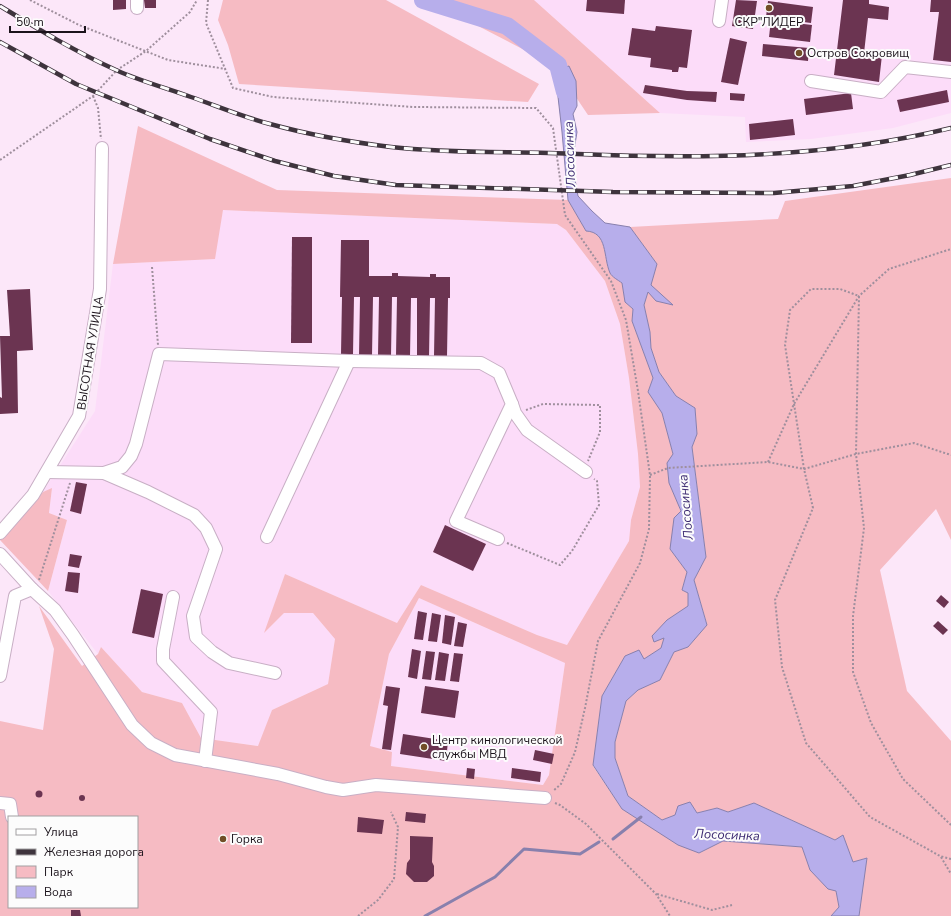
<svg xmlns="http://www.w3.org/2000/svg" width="951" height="916" font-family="'Nunito Sans',sans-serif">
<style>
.built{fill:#fcdcf9}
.green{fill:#f6bbc3;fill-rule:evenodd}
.water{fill:#b7aeeb;stroke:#8880ad}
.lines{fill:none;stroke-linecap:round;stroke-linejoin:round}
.stream{stroke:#8880ad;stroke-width:3}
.river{stroke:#b7aeeb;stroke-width:18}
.building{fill:#6b3451}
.minor-casing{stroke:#c8afc5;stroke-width:14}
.path{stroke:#9f8f9d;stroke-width:2;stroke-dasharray:2 2;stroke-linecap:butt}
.minor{stroke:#fff;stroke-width:12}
.rail-casing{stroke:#3e343d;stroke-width:4.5}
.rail{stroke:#fcfcfc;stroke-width:3;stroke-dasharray:9;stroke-linecap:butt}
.poi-dot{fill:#714e27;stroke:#fcfcfc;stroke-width:1.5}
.labels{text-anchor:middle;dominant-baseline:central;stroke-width:4;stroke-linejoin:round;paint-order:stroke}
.poi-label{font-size:12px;fill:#1b131b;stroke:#fcfcfc;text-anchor:start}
.street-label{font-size:12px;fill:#1b131b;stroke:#fcfcfc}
.water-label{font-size:13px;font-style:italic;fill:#3d2b72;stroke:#fcfcfc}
</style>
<rect width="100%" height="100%" fill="#fce7f9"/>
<g class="built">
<path d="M534,0H951V113L893,128L811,139L746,142L745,117L660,113Z"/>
<path d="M223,210L557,224L566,230L605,281L620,324L629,378L638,454L640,487L631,520L629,541L567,645L537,635L421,585L397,623L285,574L265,632L284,613H313L335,639L328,684L272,710L259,746L201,738L182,703L142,692L101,647L98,654L48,591L67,520L49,513L52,489L43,492L95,411L113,264L214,259Z"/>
<path d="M419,598L565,663L549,775L543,785L391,766L370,746L389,654Z"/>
</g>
<g class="green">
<path d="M223,0H386L539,84L528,102L239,84L228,45L218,20Z"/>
<path d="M428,0H534L660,113L588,115L555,66Z"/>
<path d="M138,126L277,190L568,200L586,231C608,232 603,257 610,273C612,277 618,280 622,283L625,302L633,309L632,321L653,378L648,392L662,413L673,454C660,477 675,489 680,510C681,515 672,541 670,549L687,572L682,590L688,593V606L667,620L665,638L661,648L644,659L625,656L602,696L593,766L622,809L699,853L723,841L802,847L810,870L836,891L839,907L831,916H0V721L43,730L54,649L39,606L82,666L98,654L101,647L142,692L182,703L201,738L258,746L272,710L328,684L335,639L313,613H284L264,633L285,574L397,623L421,585L537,635L567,645L629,541L631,520L640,487L638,454L629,378L620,324L605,281L566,230L557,224L223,210L215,259L113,264ZM419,598L565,663L549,775L543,785L391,766L392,752L370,746L389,654ZM9,817H137V907H9Z"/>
<path d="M951,178V540L936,509L880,570L907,691L951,741V916H859L866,858L853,862L835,840L754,803L728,812L717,808L696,813L690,803L675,815L662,820L628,796L615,758V742L626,701L638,690L660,680L674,652L688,647L707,624L694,580L706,557L692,447L697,433L695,409L676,396L659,372L651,348L650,332L644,305L657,264L630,227L778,219L785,201Z"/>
<path d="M52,488L49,513L67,520L48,591L0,540L29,509L43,492Z"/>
</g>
<path class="water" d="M569,66L576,81L577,106L573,114L577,132L572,163L578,196L592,211L605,223L630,227L657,264L651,285L673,305L656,301L648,292L644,305L650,332L651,348L659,372L676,396L695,408L697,434L692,447L706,557L694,580L707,625L688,647L674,652L660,680L638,690L626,701L615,742V758L628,796L662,820L675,815L678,806L690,802L697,813L717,808L728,812L754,803L835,840L843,835L853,862L867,858L859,916H831L839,907L836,891L828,889L810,870L802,847L723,841L699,853L678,845L622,809L593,765L602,696L625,656L639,650L644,659L661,648L664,638L654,642L652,636L667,620L688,606V593L682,590L687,572L670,549L674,518L681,511L669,483L667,463L673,454L662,413L648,392L653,378L632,321L633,309L625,302L622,283C618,280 612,277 610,273C603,257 608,232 586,231L568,200L562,132L557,88L553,71Z"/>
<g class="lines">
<g class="stream">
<path d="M613,839L641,817"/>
<path d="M425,916L495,877L524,849L580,854L599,842"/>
</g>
<path class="river" d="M423,0L507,26L558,65L565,92"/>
</g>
<g class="building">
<path d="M113,0H126V9L113,10Z"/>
<path d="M144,0H156V8H145Z"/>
<path d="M587,0H625L624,14L586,11Z"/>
<path d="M736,0L757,1L753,29L732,26Z"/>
<path d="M843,0H869V4L889,7L888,20L868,18L864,53L882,55L879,82L834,75Z"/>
<path d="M931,0H951V62L933,60L939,12H930Z"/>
<path d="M768,1L813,7L811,23L766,17Z"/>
<path d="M771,20L812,25L810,42L769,37Z"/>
<path d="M656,26L692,30L687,68L679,67L678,72H672V70L650,67L651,58L628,55L632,28L655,31Z"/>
<path d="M730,38L747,42L738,85L721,82Z"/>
<path d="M763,44L809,48L808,61L762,56Z"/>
<path d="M645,85L687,91L717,92L716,102L687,100L643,93Z"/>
<path d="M947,90L949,102L900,112L897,100Z"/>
<path d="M730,93L745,94L744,101L730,100Z"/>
<path d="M851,93L853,109L806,115L804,99Z"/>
<path d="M793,119L795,135L750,140L749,124Z"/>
<path d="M292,237H312V343H291Z"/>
<path d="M341,240H369V276H392V273H398V276L430,277V274H436V277H450V298H448L447,356H434L435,298H430L429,357H417V298H411L410,356H396L397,297H392L391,356L378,355L379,297H373L372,356H359L360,297H354L353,354H341L342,297H340Z"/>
<path d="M30,289L33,350L17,351L18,413L0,414V397L2,398L0,336H10L7,290Z"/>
<path d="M76,482L87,484L81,514L70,511Z"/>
<path d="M445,525L486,544L473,571L433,552Z"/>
<path d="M70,554L82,556L79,568L68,566Z"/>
<path d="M68,572L80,573L78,593L65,591Z"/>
<path d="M141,589L163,594L154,638L132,633Z"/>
<path d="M941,595L949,602L944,608L936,601Z"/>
<path d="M418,611L427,613L423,640L414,639Z"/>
<path d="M432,613L441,615L437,642L428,641Z"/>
<path d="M445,615L455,617L451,645L442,643Z"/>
<path d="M938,621L948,630L943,635L933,626Z"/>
<path d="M458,622L467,624L463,647L454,646Z"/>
<path d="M412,649L421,651L417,679L408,677Z"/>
<path d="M426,651L435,652L431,680L422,679Z"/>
<path d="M439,652L449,654L445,681L435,680Z"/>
<path d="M454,653L463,654L459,682L450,681Z"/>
<path d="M386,686L400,688L391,750L382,749L388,706L383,705Z"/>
<path d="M425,686L459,691L455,718L421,713Z"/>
<path d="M403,734L448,741L446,761L400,754Z"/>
<path d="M535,750L554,754L552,764L533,760Z"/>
<path d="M467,768L475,769L474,779L466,778Z"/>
<path d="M512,768L541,772L540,782L511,778Z"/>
<circle cx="39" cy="794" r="3.5"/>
<circle cx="82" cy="798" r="3"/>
<path d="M406,812L426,814L425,823L405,821Z"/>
<path d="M358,817L384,820L382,834L357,832Z"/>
<path d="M410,836L433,837L432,862L434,866V876L427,882H414L406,874L407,863L410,859Z"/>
<path d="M71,910H80L81,916H71Z"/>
</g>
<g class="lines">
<defs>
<g id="minor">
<path d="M137,0V8"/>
<path d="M719,21L722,0"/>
<path d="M811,81L881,92L905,67L951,72"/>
<path d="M512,404L515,413L527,430L586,472"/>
<path d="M47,472L104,473L122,467L131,456L136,444L159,354L349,361L481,363L499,373L512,404L456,521L498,539"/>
<path d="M104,473L148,492L194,515L206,528L216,549L193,616L196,637L212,652L229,663L275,673"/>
<path d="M0,533L33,495L79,416L100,289L102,148"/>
<path d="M267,537L349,361"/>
<path d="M0,554L32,589L55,610L73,635L132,725L151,743L175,755L278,774L326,787L343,790L376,785L545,798"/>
<path d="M173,597L163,649V661L211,712L205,761"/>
<path d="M0,676L15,596L32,589"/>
<path d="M0,803L10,804L12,817"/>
</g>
</defs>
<use href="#minor" class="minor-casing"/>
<g class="path">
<path d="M30,0L79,25L168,60L226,69"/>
<path d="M208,0L206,23L233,88L273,97L413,107L536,108L553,128L565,215L611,281L626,320L638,391L650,475L649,529L640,563L598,641L585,708L575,752L561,784L553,791"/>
<path d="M93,96L98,108L101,139"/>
<path d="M0,160L93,96L117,70L146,51L190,12L197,0"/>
<path d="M152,267L158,345"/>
<path d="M526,410L543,404L600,405V432L588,461"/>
<path d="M768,462L794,404L859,296L889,269L951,249"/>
<path d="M650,475L668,468L768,462L804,469L856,454L914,443L951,455"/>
<path d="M507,543L560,565L572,551L599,505L597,481L594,479"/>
<path d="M39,580L70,483"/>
<path d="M555,803L560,805L586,824L656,894L670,916"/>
<path d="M951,825L903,779L871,723L853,672V616L864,528L856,454L859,296L840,289H811L790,310L785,345L804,469L813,508L775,600L782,667L806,743L870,817L940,856L951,859"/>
<path d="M941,857L951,874"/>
<path d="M657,894L712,910L732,905"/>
<path d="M358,916L378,900L394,879L398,827L391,812"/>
</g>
<use href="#minor" class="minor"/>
<defs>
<g id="rail">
<path d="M0,6C38,29 76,52 116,70C140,81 166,88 191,97C217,106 243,117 270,124C310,135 350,142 391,147C453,154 516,151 578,154C703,159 829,158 951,128"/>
<path d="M0,42L76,84L210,139L275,161L334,176L396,185L613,192L774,193L853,186L910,175L951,165"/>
</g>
</defs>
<use href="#rail" class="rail-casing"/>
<use href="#rail" class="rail"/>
</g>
<g class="poi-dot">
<circle cx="769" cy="8" r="4"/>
<circle cx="799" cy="53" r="4"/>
<circle cx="424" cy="747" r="4"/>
<circle cx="223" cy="839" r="4"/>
</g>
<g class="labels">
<g class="poi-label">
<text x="769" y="22" text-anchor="middle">СКР"ЛИДЕР</text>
<text x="807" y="53">Остров Сокровищ</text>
<text x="432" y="740">Центр кинологической<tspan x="432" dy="14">службы МВД</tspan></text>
<text x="231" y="839">Горка</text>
</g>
<g class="street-label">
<text transform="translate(90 353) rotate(-81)">ВЫСОТНАЯ УЛИЦА</text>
</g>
<g class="water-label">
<text transform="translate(570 154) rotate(-92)">Лососинка</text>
<text transform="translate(686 507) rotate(-95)">Лососинка</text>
<text transform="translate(727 835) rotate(2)">Лососинка</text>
</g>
</g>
<rect x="8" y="816" width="130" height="92" fill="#fcfcfc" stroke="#a29fa2"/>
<rect x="16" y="829" width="20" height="6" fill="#ffffff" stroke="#a29fa2"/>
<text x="44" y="836" font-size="12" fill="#1b131b">Улица</text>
<rect x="16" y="849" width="20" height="6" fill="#3e343d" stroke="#a29fa2"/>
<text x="44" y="856" font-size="12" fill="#1b131b">Железная дорога</text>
<rect x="16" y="866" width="20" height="12" fill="#f6bbc3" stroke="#a29fa2"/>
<text x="44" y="876" font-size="12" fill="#1b131b">Парк</text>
<rect x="16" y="886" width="20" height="12" fill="#b7aeeb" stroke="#a29fa2"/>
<text x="44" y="896" font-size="12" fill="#1b131b">Вода</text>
<path d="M10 26v6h75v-6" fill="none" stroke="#1b131b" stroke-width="2"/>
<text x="16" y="26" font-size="12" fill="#1b131b" stroke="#fcfcfc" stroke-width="3" paint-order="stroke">50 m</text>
</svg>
